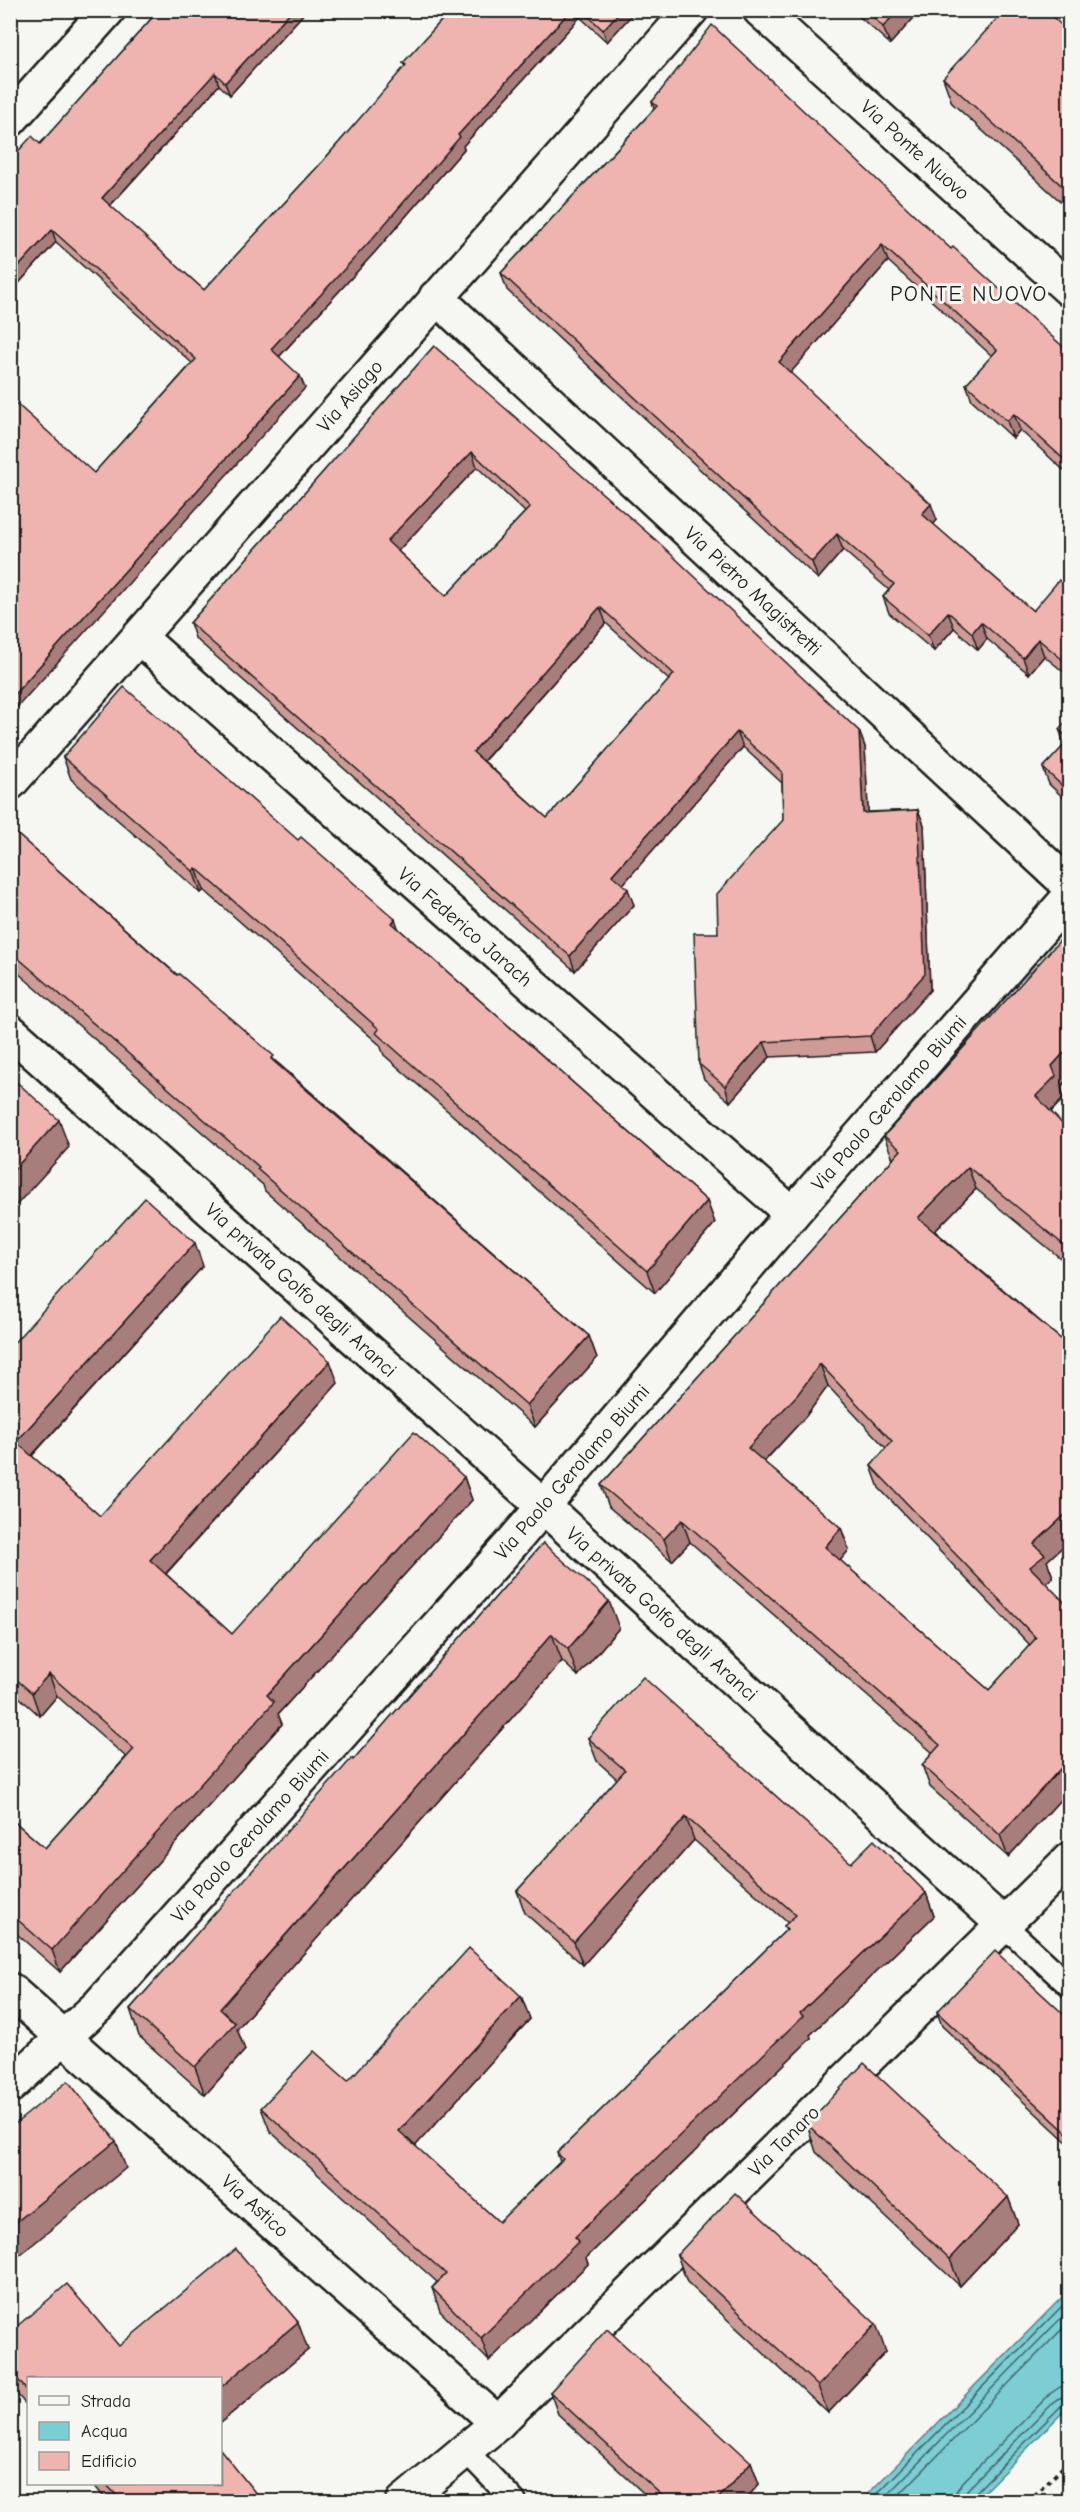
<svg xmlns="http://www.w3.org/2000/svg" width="1080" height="2512" font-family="'Comic Neue',sans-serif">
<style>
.water{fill:#7bcdd4;stroke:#55868a;stroke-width:1.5}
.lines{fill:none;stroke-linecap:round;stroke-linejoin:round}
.shore{stroke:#426366;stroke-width:1.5}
.lane-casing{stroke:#1c1c1c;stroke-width:27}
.street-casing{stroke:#1c1c1c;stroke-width:38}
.secondary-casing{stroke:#1c1c1c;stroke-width:38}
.path{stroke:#1c1c1c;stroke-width:4;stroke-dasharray:4.5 4.5;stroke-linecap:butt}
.lane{stroke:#f6f6f2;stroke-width:22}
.street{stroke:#f6f6f2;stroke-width:33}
.secondary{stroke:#f6f6f2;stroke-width:33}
.wall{fill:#ce9b97;stroke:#1c1c1c;stroke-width:1.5;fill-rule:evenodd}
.shaded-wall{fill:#a87e7b;stroke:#1c1c1c;stroke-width:1.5}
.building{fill:#f0b4b0;stroke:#1c1c1c;stroke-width:1.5;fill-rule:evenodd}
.labels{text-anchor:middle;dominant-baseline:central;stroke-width:6;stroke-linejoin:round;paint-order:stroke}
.street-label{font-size:20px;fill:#1c1c1c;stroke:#f6f6f2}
.quarter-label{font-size:22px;letter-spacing:1.5px;fill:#1c1c1c;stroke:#f6f6f2}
</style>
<rect width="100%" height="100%" fill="#f6f6f2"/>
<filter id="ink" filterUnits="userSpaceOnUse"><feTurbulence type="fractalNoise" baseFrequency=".0167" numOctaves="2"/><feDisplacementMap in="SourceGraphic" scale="12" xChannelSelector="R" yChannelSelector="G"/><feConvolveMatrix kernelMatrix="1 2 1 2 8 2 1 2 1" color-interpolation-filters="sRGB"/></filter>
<g filter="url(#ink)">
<path class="water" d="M1069,2290V2406L975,2501H861Z"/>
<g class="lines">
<g class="shore">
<path d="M869,2502L1070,2298"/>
<path d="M880,2502L1070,2309"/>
<path d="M892,2502L1070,2321"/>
<path d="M955,2502L956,2492L961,2484L1051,2393L1060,2387L1070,2386"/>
<path d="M964,2502L967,2490L1057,2399L1070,2395"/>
<path d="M971,2502L973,2495L1063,2404L1070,2402"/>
</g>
<defs>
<g id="lane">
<path d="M1004,1925L1070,1986"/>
<path d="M466,2451L515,2502"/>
</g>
<g id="street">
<path d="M10,120L108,10"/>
<path d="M436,297L1070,886"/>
<path d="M140,638L792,1214"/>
<path d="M10,783L691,10"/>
<path d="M10,1031L544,1507L1004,1925"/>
<path d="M10,1990L498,2423"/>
<path d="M10,2086L98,2006L513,1542L792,1214L1070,896"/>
<path d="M403,2502L498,2423L1070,1859"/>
</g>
<path id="secondary" d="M760,10L1070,290"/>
</defs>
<use href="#lane" class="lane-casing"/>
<use href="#street" class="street-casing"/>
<use href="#secondary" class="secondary-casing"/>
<path class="path" d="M1028,2502L1070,2460"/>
<use href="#lane" class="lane"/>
<use href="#street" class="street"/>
<use href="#secondary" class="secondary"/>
</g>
<g class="wall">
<path d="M159,10H307L230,95L219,85L110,206L204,290L322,162L405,67L403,63L451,10H636L607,42L580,17L463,146L464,149L375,252L279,357L305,388L94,473L192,363L56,242L10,293V160L40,144Z"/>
<path d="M852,10H921L890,44Z"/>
<path d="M1070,33V210L952,103L943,78Z"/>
<path d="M652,102L951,249L1070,353V476L1020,430L1013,438L972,400L966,384L992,356L888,261L790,373L937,520L933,524L1033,611L1070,589V677L1044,656L1029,674L987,639L978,650L954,628L934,651L889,613L883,597L889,590L843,550L818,579L507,290L501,273L654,109Z"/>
<path d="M434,346L859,731L865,747L868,812L918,810L924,825L930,990L875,1052L770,1057L730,1102L704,1079L699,1064L718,933L783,820L782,783L743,747L623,884L634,905L575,971L195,638L190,623ZM477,467L525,512L446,596L398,551ZM606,623L669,680L547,818L484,761Z"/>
<path d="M1070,718V804L1049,784L1043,768L1065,745L1059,729Z"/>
<path d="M63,757L399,929L707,1201L715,1223L655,1293L384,1055L380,1045L204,890L201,893L71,779Z"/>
<path d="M10,828L589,1336L597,1358L535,1427L265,1191L263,1185L10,966Z"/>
<path d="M1061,1087L1064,1098L1051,1112L1070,1132V1266L976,1189L935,1231L1070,1347V1540L1047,1561L1053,1577L1045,1583L1070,1608V1789L1008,1857L930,1787L922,1765L933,1753L690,1542L672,1561L609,1507L601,1485L893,1159L884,1136ZM828,1386L886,1448L871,1466L879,1488L1030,1645L989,1690L840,1560L849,1550L841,1528L764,1462L806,1416Z"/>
<path d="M203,1266L32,1456L100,1516L338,1383L166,1574L232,1634L464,1477L472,1500L278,1714L282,1724L60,1972L10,1928V1818L45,1848L126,1757L57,1696L40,1716L10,1689V1347Z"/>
<path d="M543,1543L619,1628L578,1676L562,1661L237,2029L245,2050L205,2095L139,2036L130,2009L353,1760Z"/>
<path d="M588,1738L851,1863L926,1893L934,1916L810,2035L811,2038L586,2258L588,2264L489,2361L440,2311L432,2288L437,2282L270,2131L261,2108L348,2081L521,1996L530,2019L415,2146L499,2222L560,2162L557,2153L786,1930L784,1926L788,1923L694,1840L583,1965L525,1913L517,1891L617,1779L597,1761Z"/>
<path d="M937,2012L1070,2020V2145L942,2026Z"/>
<path d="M807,2124L1008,2197L1018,2224L960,2286L816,2152Z"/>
<path d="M677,2255L886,2352L828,2413L687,2282Z"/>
<path d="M10,2332L119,2346L308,2350L220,2423V2379H28V2407L10,2386Z"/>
<path d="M550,2392L751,2462L759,2484L743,2502H653L558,2414Z"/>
<path d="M93,2484H220L262,2502H108Z"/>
</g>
<g class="shaded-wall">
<path d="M10,10H16L10,16Z"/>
<path d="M292,10H307L230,95L225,83Z"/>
<path d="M571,10H578L580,17L463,146L464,149L375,252L275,361L271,349L458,135Z"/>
<path d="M621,10H636L607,42L603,30Z"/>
<path d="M898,10H921L890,44L883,27Z"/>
<path d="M215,73L219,85L106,210L102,198Z"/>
<path d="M52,230L56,242L10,293V276Z"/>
<path d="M882,245L888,261L785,379L779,362Z"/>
<path d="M300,376L305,388L10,715V699Z"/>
<path d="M1014,414L1020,430L1013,438L1007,421Z"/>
<path d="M472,452L477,467L393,556L387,541Z"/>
<path d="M931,504L937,520L928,531L922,514Z"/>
<path d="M837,534L843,550L818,579L812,562Z"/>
<path d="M600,607L606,623L478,767L473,752Z"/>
<path d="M948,612L954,628L934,651L928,635Z"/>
<path d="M981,622L987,639L978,650L972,633Z"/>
<path d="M1038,639L1044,656L1029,674L1023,658Z"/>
<path d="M859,731L865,747L869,828L863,813Z"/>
<path d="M737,732L743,747L618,890L612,875Z"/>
<path d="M918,810L924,825L930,990L875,1052L870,1036Z"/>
<path d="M196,868L204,890L201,893L193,871Z"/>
<path d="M628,889L634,905L575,971L570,956Z"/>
<path d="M395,919L403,941L392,923Z"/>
<path d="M764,1042L770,1057L730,1102L725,1086Z"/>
<path d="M1070,1046V1077L1061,1087L1064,1098L1044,1118L1036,1096L1052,1066Z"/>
<path d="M59,1120L69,1147L10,1212V1174Z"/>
<path d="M968,1167L976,1189L926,1240L918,1218Z"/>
<path d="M707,1201L715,1223L655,1293L647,1271Z"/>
<path d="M195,1243L203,1266L24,1464L16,1442Z"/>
<path d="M589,1336L597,1358L535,1427L527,1405Z"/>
<path d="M330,1361L338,1383L158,1582L150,1560Z"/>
<path d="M820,1364L828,1386L806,1416L756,1470L748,1448Z"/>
<path d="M464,1477L472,1500L278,1714L282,1724L60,1972L52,1950L267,1695Z"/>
<path d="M1070,1510V1540L1047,1561L1053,1577L1038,1590L1030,1567L1034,1544Z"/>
<path d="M682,1520L690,1542L672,1561L664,1539Z"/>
<path d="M841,1528L849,1550L833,1569L825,1547Z"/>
<path d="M609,1601L619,1628L578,1676L568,1649Z"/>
<path d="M552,1634L562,1661L237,2029L245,2050L205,2095L195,2067L220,2009Z"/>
<path d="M49,1674L57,1696L40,1716L32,1693Z"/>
<path d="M1070,1758V1789L1008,1857L1000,1835Z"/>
<path d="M686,1817L694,1840L583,1965L574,1942Z"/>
<path d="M926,1893L934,1916L810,2035L811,2038L586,2258L588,2264L489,2361L481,2338L575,2237L800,2013Z"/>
<path d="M521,1996L530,2019L408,2154L399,2131Z"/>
<path d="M116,2141L126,2168L10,2263V2227Z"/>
<path d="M1008,2197L1018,2224L960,2286L950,2259Z"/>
<path d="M298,2322L308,2350L220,2423V2388Z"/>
<path d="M876,2324L886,2352L828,2413L818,2386Z"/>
<path d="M751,2462L759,2484L743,2502H715Z"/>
</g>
<g class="building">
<path d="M159,10H292L225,83L215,73L102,198L204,290L322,162L406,65L403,63L451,10H571L458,135L460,137L371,240L271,349L300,376L10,699V398L94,473L196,359L52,230L10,276V160L32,136L40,144Z"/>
<path d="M582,10H621L603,30Z"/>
<path d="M866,10H898L883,27Z"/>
<path d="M1005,10H1045L1070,33V193L943,78Z"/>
<path d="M712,25L951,249L953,247L1070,353V465L1014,414L1007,421L966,384L997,350L882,245L779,362L931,504L922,514L1033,611L1059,580L1070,589V666L1038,639L1023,658L981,622L972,633L948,612L928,635L883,597L894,584L837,534L812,562L501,273L657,106L652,102Z"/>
<path d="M434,346L658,542L859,731L863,813L918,810L925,974L870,1036L764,1042L725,1086L699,1064L694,933H718L717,894L783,820L782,772L737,732L612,875L628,889L570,956L190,623ZM472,452L530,507L446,596L387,541ZM600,607L674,674L547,818L473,752Z"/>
<path d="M124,687L298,840L301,837L395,919L392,923L707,1201L647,1271L376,1033L379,1029L196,868L193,871L63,757Z"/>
<path d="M1070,718V793L1043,768L1069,740L1059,729Z"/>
<path d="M10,828L177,975L179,974L274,1056L271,1059L589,1336L527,1405L257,1169L259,1167L10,951Z"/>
<path d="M1070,929V1046L1052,1066L1056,1076L1036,1096L1070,1132V1250L968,1167L918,1218L1070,1347V1510L1034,1544L1045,1555L1030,1567L1070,1608V1758L1000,1835L922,1765L940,1745L682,1520L664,1539L601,1485L901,1150L884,1136ZM820,1364L892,1441L871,1466L1036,1638L989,1690L825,1547L841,1528L748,1448L798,1394Z"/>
<path d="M10,1076L59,1120L10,1174Z"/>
<path d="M145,1198L195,1243L16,1442L100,1516L280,1316L330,1361L150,1560L232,1634L414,1432L464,1477L267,1695L274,1702L52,1950L10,1913V1818L45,1848L134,1749L49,1674L32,1693L10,1674V1347Z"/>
<path d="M543,1543L609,1601L568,1649L552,1634L220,2009L235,2023L195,2067L130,2009L352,1758L353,1760Z"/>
<path d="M643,1677L851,1863L874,1840L926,1893L800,2013L803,2016L575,2237L579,2241L481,2338L432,2288L446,2274L261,2108L314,2051L348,2081L469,1948L521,1996L399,2131L499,2222L563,2159L557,2153L787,1929L784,1926L796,1915L686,1817L574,1942L517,1891L625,1770L588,1738Z"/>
<path d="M995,1951L1070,2020V2136L937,2012Z"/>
<path d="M864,2063L1008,2197L950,2259L807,2124Z"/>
<path d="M68,2081L116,2141L10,2227V2128Z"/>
<path d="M735,2193L876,2324L818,2386L677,2255Z"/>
<path d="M236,2249L298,2322L220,2388V2379H28V2392L10,2370V2332L67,2284L119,2346Z"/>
<path d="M607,2329L751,2462L715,2502H669L550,2392Z"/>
<path d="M220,2449L262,2501L261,2502H112L118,2497L106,2484H220Z"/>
</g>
</g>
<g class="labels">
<g class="street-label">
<text transform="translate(915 150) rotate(42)">Via Ponte Nuovo</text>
<text transform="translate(350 396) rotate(-49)">Via Asiago</text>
<text transform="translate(753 591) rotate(43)">Via Pietro Magistretti</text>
<text transform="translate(465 927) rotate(41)">Via Federico Jarach</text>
<text transform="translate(889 1103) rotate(-49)">Via Paolo Gerolamo Biumi</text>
<text transform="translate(301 1290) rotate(42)">Via privata Golfo degli Aranci</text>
<text transform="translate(572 1472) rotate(-49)">Via Paolo Gerolamo Biumi</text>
<text transform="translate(662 1614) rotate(42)">Via privata Golfo degli Aranci</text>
<text transform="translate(250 1836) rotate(-48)">Via Paolo Gerolamo Biumi</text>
<text transform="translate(784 2141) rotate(-45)">Via Tanaro</text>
<text transform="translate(255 2206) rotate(42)">Via Astico</text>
</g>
<g class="quarter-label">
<text x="969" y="294">PONTE NUOVO</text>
</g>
</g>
<rect width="1080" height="2512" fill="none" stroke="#f6f6f2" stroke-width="36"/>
<rect x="18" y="18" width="1044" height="2476" fill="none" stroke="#1c1c1c" stroke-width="2" filter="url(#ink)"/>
<rect x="27" y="2377" width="195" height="108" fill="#f6f6f2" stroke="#9f9f9c" stroke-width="1.5"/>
<rect x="39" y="2396" width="30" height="9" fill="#f6f6f2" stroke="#9f9f9c" stroke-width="1.5"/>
<text x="81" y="2407" font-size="18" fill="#1c1c1c">Strada</text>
<rect x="39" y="2422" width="30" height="18" fill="#7bcdd4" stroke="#9f9f9c" stroke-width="1.5"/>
<text x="81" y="2437" font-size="18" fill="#1c1c1c">Acqua</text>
<rect x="39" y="2452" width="30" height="18" fill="#f0b4b0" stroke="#9f9f9c" stroke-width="1.5"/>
<text x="81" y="2467" font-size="18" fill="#1c1c1c">Edificio</text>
</svg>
